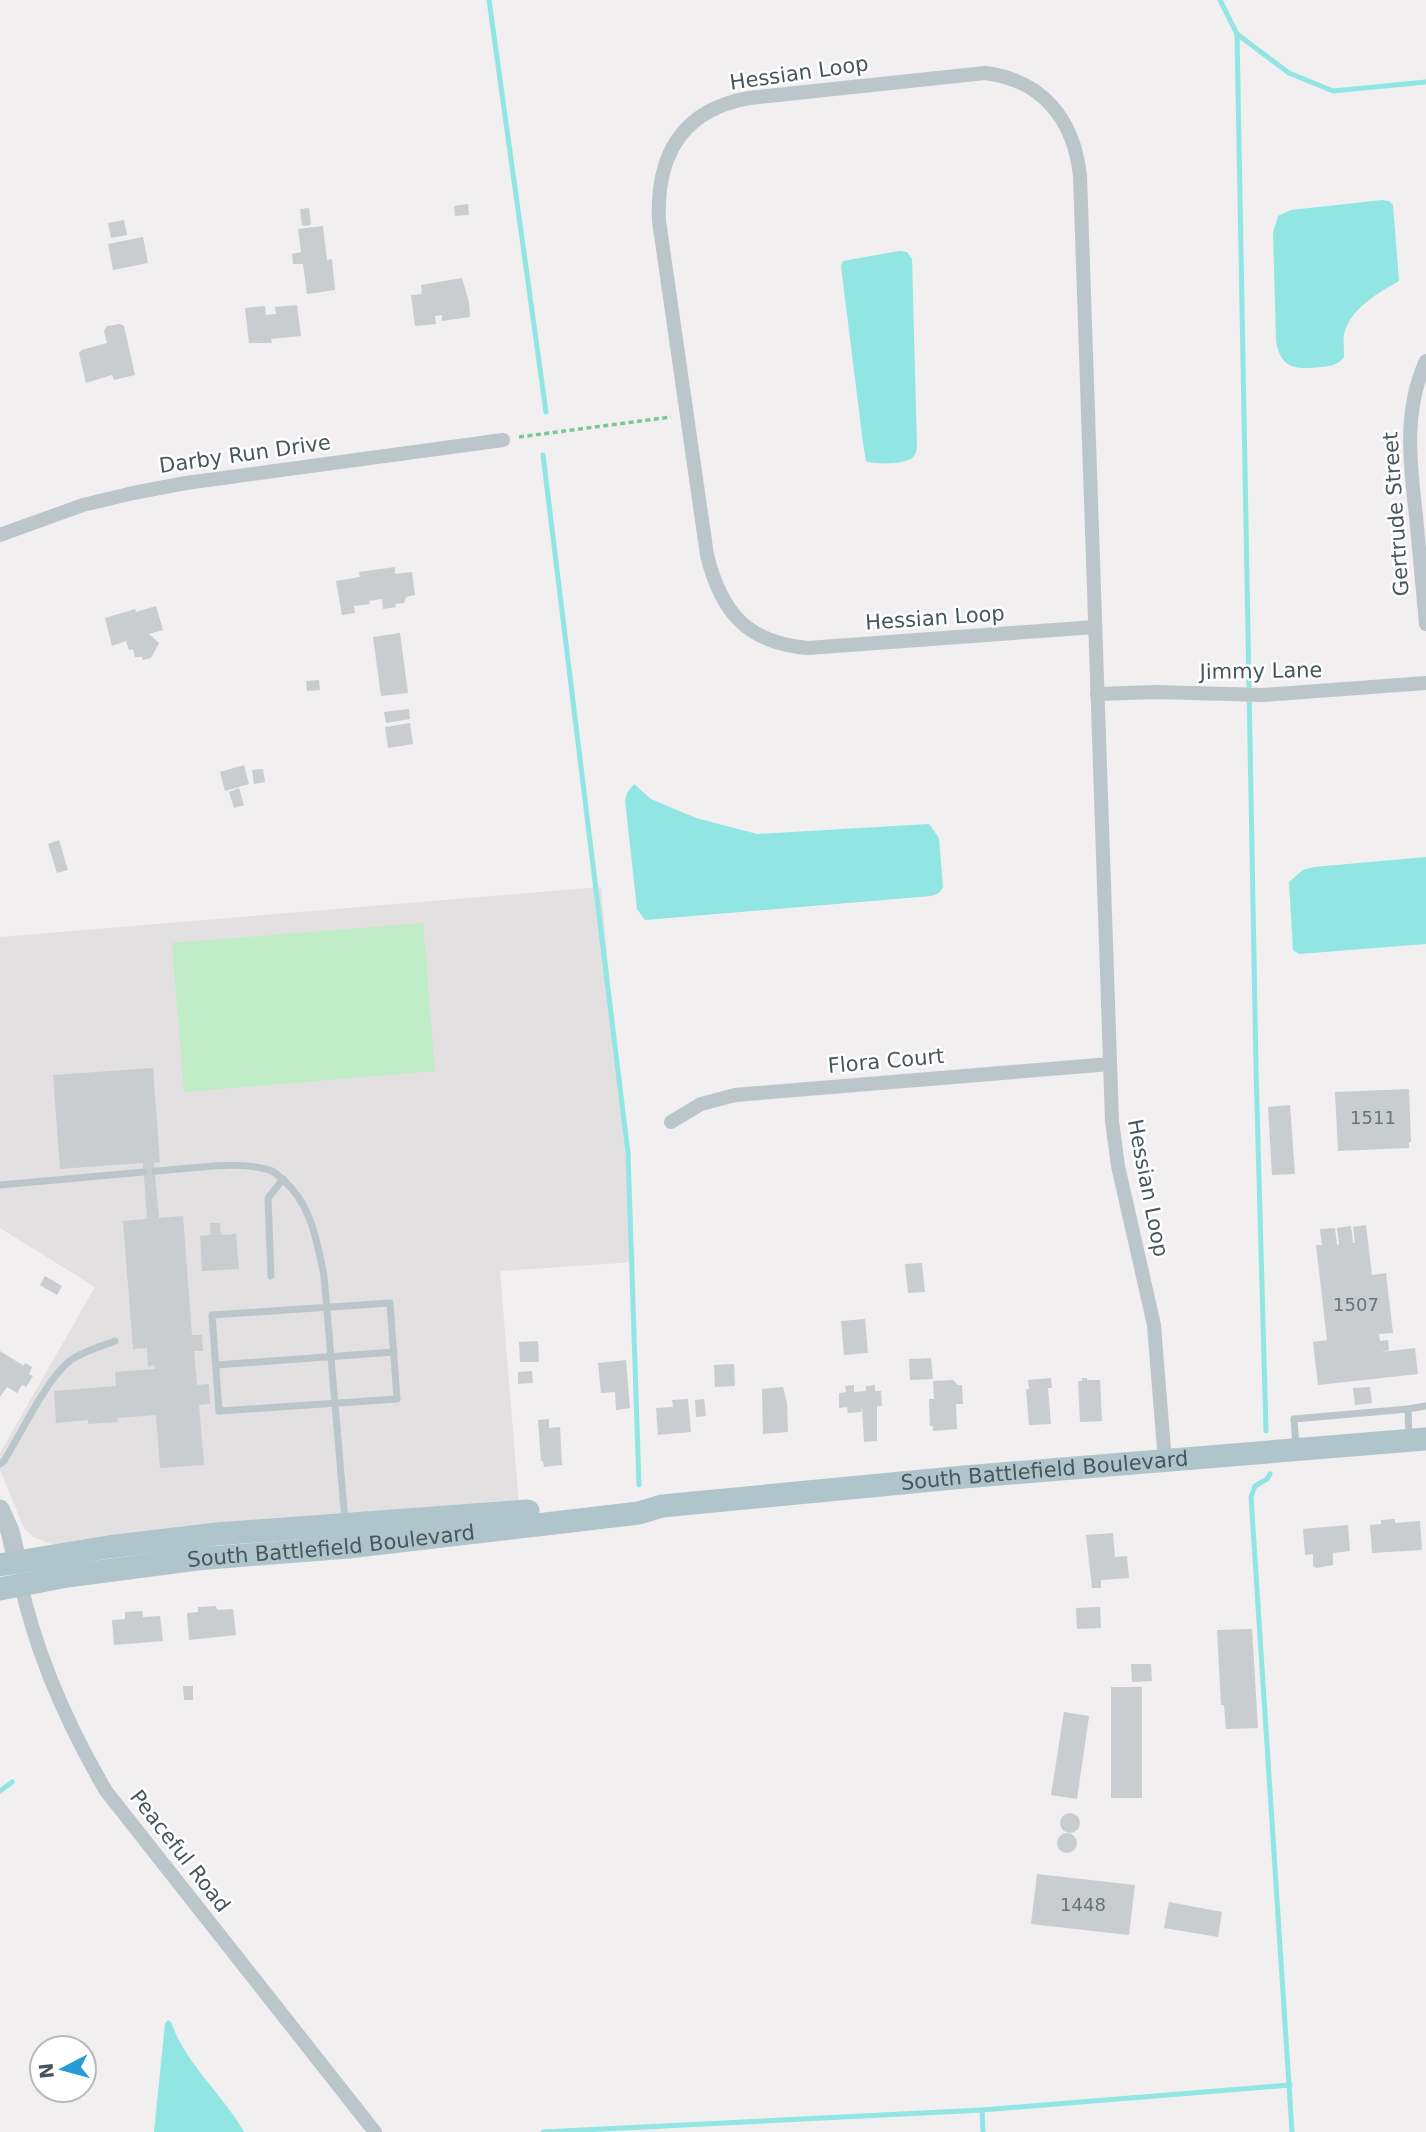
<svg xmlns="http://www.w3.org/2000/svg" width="1426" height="2132" font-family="'DejaVu Sans',sans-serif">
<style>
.education{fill:#e2e0e1}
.green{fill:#c0ecc7}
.water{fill:#91e5e3}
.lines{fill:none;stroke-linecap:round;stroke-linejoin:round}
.stream{stroke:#91e5e3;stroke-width:5}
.building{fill:#c9cdd0}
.path{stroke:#7bc790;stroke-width:3.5;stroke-dasharray:5 3.5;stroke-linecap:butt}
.lane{stroke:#bbc6cb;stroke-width:7}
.street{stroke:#bbc6cb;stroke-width:14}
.secondary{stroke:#b9c7cc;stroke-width:19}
.primary{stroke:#b0c4cb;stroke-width:23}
.labels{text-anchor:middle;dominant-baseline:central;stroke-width:5;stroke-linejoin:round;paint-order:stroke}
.number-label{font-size:18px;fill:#687478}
.street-label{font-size:21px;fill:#48565b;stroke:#fff}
</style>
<rect width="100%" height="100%" fill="#f1efef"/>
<path class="education" d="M601,887L635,1262L500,1271L519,1505L57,1546L33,1537L24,1528L0,1470V1453L95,1287L0,1228V937Z"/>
<path class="green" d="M423,923L435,1071L184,1092L172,943Z"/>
<g class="water">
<path d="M1382,200L1389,201L1393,205L1399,281C1379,292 1350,309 1344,334C1343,341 1344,349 1344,357C1337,366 1330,366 1320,367C1294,370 1280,368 1276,340L1273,232L1278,216L1291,210Z"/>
<path d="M899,251L907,252L912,259L917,447C916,451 916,455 912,458C906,464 873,465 866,461L863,443L841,266L843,261Z"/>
<path d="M634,784L651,799L696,818L757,834L929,824L939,838L943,887L939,893L931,896L645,920L637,909L625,800L627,793Z"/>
<path d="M1426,857V944L1299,954L1293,950L1289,882L1303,870L1314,867Z"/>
<path d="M168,2020L171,2022C186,2065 222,2093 244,2132H154L165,2023Z"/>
</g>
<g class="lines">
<g class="stream">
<path d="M489,0L546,412"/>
<path d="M1220,0L1237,34L1289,73L1333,91L1426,82"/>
<path d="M1237,34L1256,1068L1266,1431"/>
<path d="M543,455L628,1153L639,1485"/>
<path d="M1270,1474L1267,1479L1255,1486L1251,1497L1292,2132"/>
<path d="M0,1791L12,1782"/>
<path d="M982,2110L983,2132"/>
<path d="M543,2132L982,2110L1290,2085"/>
</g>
</g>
<g class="building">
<path d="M468,204L469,215L455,216L454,206Z"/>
<path d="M309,208L311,225L302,226L300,209Z"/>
<path d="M124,220L127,235L111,238L108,223Z"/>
<path d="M323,226L327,260L332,259L335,290L307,294L303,264H293L292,254L301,252L298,229Z"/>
<path d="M143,237L148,263L113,270L108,244Z"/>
<path d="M462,278L469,302L470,317L442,321V315L435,316L436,324L415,326L411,295L422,294L421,285Z"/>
<path d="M297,305L301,336L271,339L272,343H249L245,308L265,306L266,315L276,314L275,307Z"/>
<path d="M120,324L124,326L135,375L114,380L112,375L86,383L79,353L82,350L107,343L104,331L107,326Z"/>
<path d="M395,567V574L412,572L415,595L406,597L404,603L395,604L396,607L383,609L382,599L369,601L370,604L354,606L355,613L342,615L336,581L360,577L359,572Z"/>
<path d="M156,606L163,630L149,634L159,643L151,658L143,660L142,657H135L133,649L129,650L126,641L112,646L105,618L135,609L136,612Z"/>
<path d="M400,633L408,693L381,696L373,637Z"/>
<path d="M319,680L320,690L307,691L306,681Z"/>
<path d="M409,709L410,719L386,723L384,712Z"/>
<path d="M410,723L413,744L388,748L385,727Z"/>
<path d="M244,765L249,784L225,791L220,772Z"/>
<path d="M263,769L265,782L254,784L252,770Z"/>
<path d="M239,788L244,805L234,808L229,792Z"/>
<path d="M59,840L68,870L57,873L48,844Z"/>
<path d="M153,1068L160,1162L154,1163L159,1218L183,1216L192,1335H202L203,1351H194L197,1385L209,1384L210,1404L199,1405L204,1465L160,1468L156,1415L117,1418L118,1422L88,1424V1420L56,1423L54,1391L116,1386L115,1372L155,1369V1365L148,1366L147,1348L133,1349L123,1221L147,1219L143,1163L60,1169L53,1075Z"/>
<path d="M1409,1089L1411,1142H1409V1148L1338,1151L1335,1092Z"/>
<path d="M1290,1105L1295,1174L1272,1175L1268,1107Z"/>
<path d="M210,1223H220L221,1235L236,1234L239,1269L202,1271L200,1236L211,1235Z"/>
<path d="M1366,1225L1372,1275L1386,1273L1393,1333L1379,1334L1380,1341L1388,1340L1389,1350L1381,1352L1415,1348L1418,1374L1318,1385L1313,1342L1327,1340L1316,1245H1322L1320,1229L1335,1228L1337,1245L1339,1244L1337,1228L1351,1226L1353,1243H1355L1353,1227Z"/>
<path d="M922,1263L925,1292L908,1293L905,1264Z"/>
<path d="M45,1276L62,1286L57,1295L40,1285Z"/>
<path d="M865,1319L868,1353L844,1355L841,1321Z"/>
<path d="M538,1341L539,1362H520L519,1342Z"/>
<path d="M0,1351L24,1366L25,1363L32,1367L29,1374L33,1376L26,1387L22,1385L17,1393L7,1387L0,1397Z"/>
<path d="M931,1358L933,1379L910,1380L909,1359Z"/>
<path d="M626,1360L630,1408L616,1410L615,1392L601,1393L598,1363Z"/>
<path d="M734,1364L735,1386L715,1387L714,1365Z"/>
<path d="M532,1371L533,1383L518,1384V1372Z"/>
<path d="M1051,1378L1052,1388H1048L1051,1424L1029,1425L1026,1389H1029L1028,1380Z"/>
<path d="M1082,1378H1087V1380H1100L1102,1421L1080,1422L1078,1381H1082Z"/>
<path d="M953,1380L958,1385H962L963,1404H956L957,1429L933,1431V1426H930L929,1399H934L933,1381Z"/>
<path d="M854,1385V1392L866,1391V1386L875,1385V1391H881L882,1406H877V1441L864,1442L862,1407L861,1412L848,1413L847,1407L839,1408V1393L846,1392L845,1386Z"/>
<path d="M783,1387L787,1403L788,1432L763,1434L762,1389Z"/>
<path d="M1370,1387L1372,1403L1355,1405L1353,1388Z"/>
<path d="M688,1399L691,1432L658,1435L656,1408L673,1407L672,1400Z"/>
<path d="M704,1399L706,1416L696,1417L695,1400Z"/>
<path d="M549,1419V1428L560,1427L562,1465L544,1467L543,1461H541L538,1420Z"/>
<path d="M1395,1519V1523L1420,1521L1422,1550L1372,1553L1370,1525L1381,1524V1520Z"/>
<path d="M1348,1525L1350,1551L1333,1553V1565L1316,1568L1313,1566V1554L1305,1555L1303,1529Z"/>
<path d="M1113,1533L1115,1557L1127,1556L1129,1578L1101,1580V1588H1092L1086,1535Z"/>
<path d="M216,1606L217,1610L233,1609L236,1635L189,1640L187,1613L198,1612V1607Z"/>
<path d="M1100,1607L1101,1628L1077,1629L1076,1608Z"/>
<path d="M142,1611L143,1617L160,1616L163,1641L114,1645L112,1620L125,1619V1612Z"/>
<path d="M1252,1629L1258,1728L1226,1729L1224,1705H1221L1217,1630Z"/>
<path d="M1131,1664H1151L1152,1681L1132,1682Z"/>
<path d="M183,1686H193V1700H184Z"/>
<rect x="1111" y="1687" width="31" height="111"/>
<path d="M1064,1712L1089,1716L1077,1799L1051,1795Z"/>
<circle cx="1070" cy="1823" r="10"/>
<circle cx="1067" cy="1843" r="10"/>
<path d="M1037,1874L1135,1885L1129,1935L1031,1924Z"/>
<path d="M1169,1902L1222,1912L1218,1937L1164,1928Z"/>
</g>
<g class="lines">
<path class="path" d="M519,437L671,417"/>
<g class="lane">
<path d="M155,1171C189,1169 237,1160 269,1170C274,1171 278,1175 282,1179C311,1203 317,1241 324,1276L345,1521"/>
<path d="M0,1185L144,1172"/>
<path d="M271,1276L268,1198L283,1179"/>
<path d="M390,1303L397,1399L219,1411L212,1315Z"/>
<path d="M216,1365L394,1352"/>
<path d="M1408,1409L1426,1406"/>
<path d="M1296,1446L1294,1419L1408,1409L1409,1437"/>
<path d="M0,1464L4,1461C21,1434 49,1373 74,1358C87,1350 102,1346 115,1341"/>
</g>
<g class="street">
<path d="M1426,361C1403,411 1410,463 1416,516C1419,552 1423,588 1426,624"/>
<path d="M0,535L83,505L133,493L186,483L503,440"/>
<path d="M1095,627L808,648C747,643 721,612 707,555L659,221C656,156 681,110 749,98L985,73C1043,80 1074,120 1080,176L1112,1121L1118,1166L1154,1325L1165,1462"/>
<path d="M1097,694L1156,692L1263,695L1426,683"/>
<path d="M671,1122L701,1104L735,1095L1110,1064"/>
<path d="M20,1580C36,1654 68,1726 106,1791L375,2132"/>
</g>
<path class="secondary" d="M0,1509L10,1531L17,1561"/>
<g class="primary">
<path d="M0,1565L108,1547L216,1534L528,1511"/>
<path id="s1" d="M0,1589L67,1576L197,1559L348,1547L639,1513L662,1506L964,1477L1426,1439"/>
</g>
</g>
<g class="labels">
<g class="number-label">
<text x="1373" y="1117">1511</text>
<text x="1356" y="1304">1507</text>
<text x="1083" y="1904">1448</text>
</g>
<g class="street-label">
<text transform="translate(799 73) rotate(-8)">Hessian Loop</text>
<text transform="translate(245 454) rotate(-8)">Darby Run Drive</text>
<text transform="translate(1396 514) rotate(-94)">Gertrude Street</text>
<text transform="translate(935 618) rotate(-4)">Hessian Loop</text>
<text transform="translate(1261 671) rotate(-1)">Jimmy Lane</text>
<text transform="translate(886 1061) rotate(-5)">Flora Court</text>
<text transform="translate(1148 1188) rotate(79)">Hessian Loop</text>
<text stroke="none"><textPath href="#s1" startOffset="1052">South Battlefield Boulevard</textPath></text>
<text stroke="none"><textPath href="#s1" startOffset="334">South Battlefield Boulevard</textPath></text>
<text transform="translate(180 1851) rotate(52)">Peaceful Road</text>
</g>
</g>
<g transform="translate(63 2069) rotate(264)"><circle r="33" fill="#ffffff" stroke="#b6bbbd" stroke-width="2"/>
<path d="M0-5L12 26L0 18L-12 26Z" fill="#279bd3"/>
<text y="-10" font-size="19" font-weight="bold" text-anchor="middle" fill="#48565b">N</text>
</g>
</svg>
